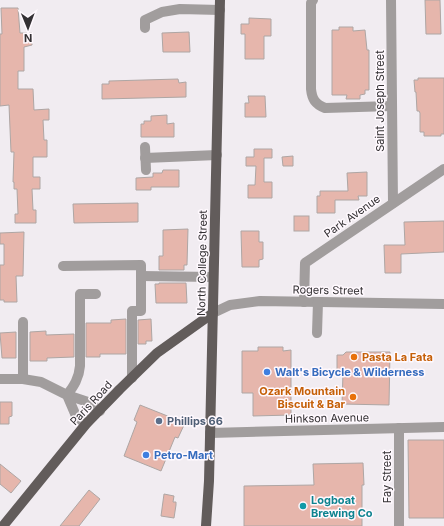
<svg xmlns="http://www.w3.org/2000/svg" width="444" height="526" font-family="Inter,sans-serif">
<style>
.building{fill:#e6b6ac;stroke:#aea6a4}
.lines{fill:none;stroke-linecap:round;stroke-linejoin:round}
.minor{stroke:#a19d9d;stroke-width:10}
.major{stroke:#625c5b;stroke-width:10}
.food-dot{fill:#e8710a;stroke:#fff9fe;stroke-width:1.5}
.shop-dot{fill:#3f7fe0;stroke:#fff9fe;stroke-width:1.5}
.service-dot{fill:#5c6f8a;stroke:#fff9fe;stroke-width:1.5}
.culture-dot{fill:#0f9aa8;stroke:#fff9fe;stroke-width:1.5}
.labels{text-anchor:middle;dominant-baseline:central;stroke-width:3;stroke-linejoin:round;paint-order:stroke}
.street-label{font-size:11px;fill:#333033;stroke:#fff9fe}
.food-label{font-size:11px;font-weight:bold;fill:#c56008;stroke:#fff9fe;text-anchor:start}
.shop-label{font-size:11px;font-weight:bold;fill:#366cbe;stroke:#fff9fe;text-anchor:start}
.service-label{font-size:11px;font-weight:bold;fill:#4e5e75;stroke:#fff9fe;text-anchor:start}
.culture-label{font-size:11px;font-weight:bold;fill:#0d838f;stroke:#fff9fe;text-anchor:start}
</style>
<rect width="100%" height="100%" fill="#f1ecf1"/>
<g class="building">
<path d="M425,0H440L441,34H426Z"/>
<path d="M1,8H18L20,33H32V45L24,47V71H18V89H33L34,110L49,109V120H43L44,140H47V157H33V177H40V189H32L33,210H36V223H15V214H18L17,189H14V182H13L14,152H11L9,105L0,106V34H2Z"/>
<path d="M249,18L271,19V36H264V59H245V34H241V24H249Z"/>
<path d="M339,27H353V31L365,30L367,50H369V90H365V94L360,95V99H346L347,95H332V30H339Z"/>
<path d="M189,32L190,52H163L162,33Z"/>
<path d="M418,78H444V134H441V136H424V132H420V113L419,111H417L416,92H415L414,80H418Z"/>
<path d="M178,79L179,83L186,82V97L102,99V84H109V81Z"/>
<path d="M248,96H265L266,117H245V103H249Z"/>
<path d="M167,115V124L174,123V137H141V124H144V121H151V116Z"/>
<path d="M254,149H272V158H264V182H272V198H248V185H255L256,166H246V157H254Z"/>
<path d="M293,156V166H283L282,157Z"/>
<path d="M163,170H179V187H151V190H136V178L153,177V173H162Z"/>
<path d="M367,172V196H358L359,200H335V213H317V196H320V191H348L347,173Z"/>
<path d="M138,203V222L74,223L73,204Z"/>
<rect x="294" y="216" width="15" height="15"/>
<path d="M444,221V252L401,254V273H385L384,245H405L404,222Z"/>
<path d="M188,229L187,265H184V270H159V256H163V230Z"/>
<path d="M241,231H259V242H263V259L259,260V267H242Z"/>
<path d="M24,232L23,276H16L17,302H4V300H0V265H4V244H0V233Z"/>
<path d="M159,283H186L187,303H156L155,284H159Z"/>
<path d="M126,319V354H100V357H86V323H111V320Z"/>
<path d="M151,319L152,341H146V344H138V320Z"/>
<path d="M46,331V335L74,334V357L47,358V361H30V332Z"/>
<path d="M16,332V358H2L0,333Z"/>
<path d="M258,347H283V351L291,350V415L253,416V393H242V351H258Z"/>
<path d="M346,352H390L389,405L342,404L343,373H337V355H343Z"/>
<path d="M0,402H12V416L9,417V424H0Z"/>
<path d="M140,405L185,423L178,438L175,437L161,471L124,456L137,422L134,420Z"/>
<path d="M408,440H444V518H409Z"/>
<path d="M363,463L364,485H362V526H244V486L314,485L313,464Z"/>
<path d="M0,464L21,481L11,493L0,484Z"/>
<path d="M89,490L100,499L79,526H60Z"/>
<path d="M164,494L174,496L173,502H176V505L174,518L161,516Z"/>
</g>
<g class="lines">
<g class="minor">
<path d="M313,0L311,3V89C312,99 315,104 325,108L392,106"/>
<path d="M391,0L393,203"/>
<path d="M145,28V20L162,12L180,9L220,10"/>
<path d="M145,147L146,170"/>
<path d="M145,158L217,155"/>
<path d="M63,266L141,265V311H132V378"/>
<path d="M141,276L213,277"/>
<path d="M96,294H80V366C79,378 74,386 67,395L88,402L100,411"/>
<path d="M304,302L305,263L444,169"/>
<path d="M213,313L230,305L260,301L444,304"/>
<path d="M23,322V379"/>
<path d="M317,333L318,302"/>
<path d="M0,379H23L41,382L67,395L76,416L86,424"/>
<path d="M399,428V526"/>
<path d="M210,433L444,427"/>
</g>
<g class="major">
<path d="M3,526L86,424L120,389L157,353L213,313"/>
<path d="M206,526L209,481L220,0"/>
</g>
</g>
<g class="food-dot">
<circle cx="354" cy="357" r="4"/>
<circle cx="353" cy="397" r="4"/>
</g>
<g class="shop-dot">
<circle cx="267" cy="372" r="4"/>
<circle cx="146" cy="455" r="4"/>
</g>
<circle class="service-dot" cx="159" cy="421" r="4"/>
<circle class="culture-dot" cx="303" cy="506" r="4"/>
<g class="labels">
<g class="street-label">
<text transform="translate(380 101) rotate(-90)">Saint Joseph Street</text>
<text transform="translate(352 216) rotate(-35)">Park Avenue</text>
<text transform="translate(202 263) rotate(-89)">North College Street</text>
<text transform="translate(328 290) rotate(1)">Rogers Street</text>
<text transform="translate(91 403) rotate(-47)">Paris Road</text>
<text transform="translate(327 418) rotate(-1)">Hinkson Avenue</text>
<text transform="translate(387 477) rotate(-90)">Fay Street</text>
</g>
<g class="food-label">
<text x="362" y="357">Pasta La Fata</text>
<text x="345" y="391" text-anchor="end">Ozark Mountain<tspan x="345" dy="13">Biscuit &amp; Bar</tspan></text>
</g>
<g class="shop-label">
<text x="275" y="372">Walt's Bicycle &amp; Wilderness</text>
<text x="154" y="455">Petro-Mart</text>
</g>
<g class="service-label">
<text x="167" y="421">Phillips 66</text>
</g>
<g class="culture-label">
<text x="311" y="500">Logboat<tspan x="311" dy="13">Brewing Co</tspan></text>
</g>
</g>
<g transform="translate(28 28) rotate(179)" stroke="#fff9fe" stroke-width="3" paint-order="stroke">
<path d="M0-3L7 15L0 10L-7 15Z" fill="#333033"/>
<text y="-6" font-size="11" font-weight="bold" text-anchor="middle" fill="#333033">N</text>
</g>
</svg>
